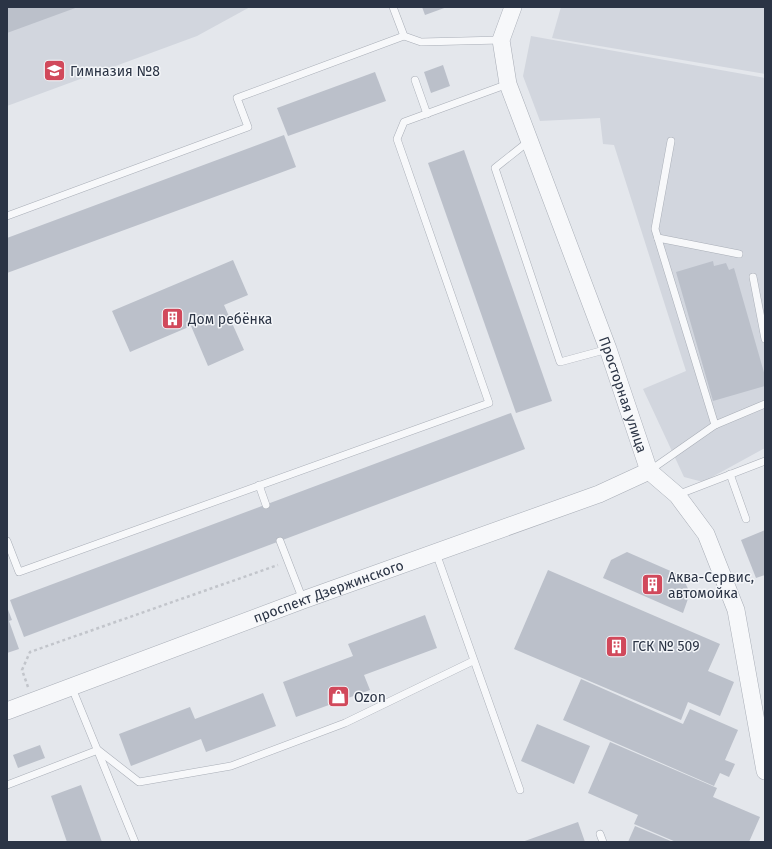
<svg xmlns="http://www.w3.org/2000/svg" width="772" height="849" font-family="'Fira Sans',sans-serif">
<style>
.built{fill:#d2d6de}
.building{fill:#bbc0ca}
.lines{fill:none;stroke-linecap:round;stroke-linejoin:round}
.service-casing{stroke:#a9aeb7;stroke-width:8}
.tertiary-casing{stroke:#a9aeb7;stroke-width:18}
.path{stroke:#c2c5cb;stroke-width:2.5;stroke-dasharray:3 3;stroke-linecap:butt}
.service{stroke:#f7f8fa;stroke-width:7}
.tertiary{stroke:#f7f8fa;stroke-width:17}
.labels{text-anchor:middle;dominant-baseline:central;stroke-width:3;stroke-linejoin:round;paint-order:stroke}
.poi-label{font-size:14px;fill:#2b3445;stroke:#f4f6f9;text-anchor:start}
.street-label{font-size:14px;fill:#2b3445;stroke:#f4f6f9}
</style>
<rect width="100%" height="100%" fill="#e4e7ec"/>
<g class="built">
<path d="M7,7H250L197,36L7,106Z"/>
<path d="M561,7H765V74L552,38Z"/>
<path d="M531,36L765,78V448L703,482L684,477L643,389L686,371L614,145L603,144L600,118L540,121L523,76Z"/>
</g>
<g class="building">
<path d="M7,7H78L7,33Z"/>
<path d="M422,7H447L425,15Z"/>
<path d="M443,65L450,86L431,93L424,72Z"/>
<path d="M375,72L386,101L288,136L277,108Z"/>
<path d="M284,135L296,167L7,273V238Z"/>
<path d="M464,150L552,401L516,413L428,163Z"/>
<path d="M233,260L248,295L224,305L244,350L208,366L191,326L130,352L112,311Z"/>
<path d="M713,261L714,266L726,263L729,270L734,268L765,376V386L713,401L676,272Z"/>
<path d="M511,413L525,449L24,637L10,600Z"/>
<path d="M765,530V575L756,578L741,540Z"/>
<path d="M627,552L682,576L690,593L683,613L603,578L611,560Z"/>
<path d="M548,570L720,644L708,671L734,682L720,716L688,702L681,720L514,649Z"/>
<path d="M7,607L12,620L9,621L19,649L7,653Z"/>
<path d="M425,615L437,648L364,675L370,690L296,717L283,682L353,656L348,644Z"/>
<path d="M581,679L683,724L690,709L738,730L725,760L735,764L729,777L720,773L714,786L563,720Z"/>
<path d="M263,693L276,726L206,752L201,739L131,766L119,734L190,707L195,719Z"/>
<path d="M537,724L590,746L574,784L521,761Z"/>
<path d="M610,742L717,788L713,797L760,817L749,842H676L634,824L638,815L588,793Z"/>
<path d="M40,745L45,758L18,768L13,755Z"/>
<path d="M81,785L102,842H67L51,796Z"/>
<path d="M578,822L585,842H522Z"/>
<path d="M635,826L673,842H628Z"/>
</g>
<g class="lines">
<defs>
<g id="service">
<path d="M404,36L421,42L501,40"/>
<path d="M415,80L427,114"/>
<path d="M529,141L495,168L560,362L608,349"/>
<path d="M671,141L655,229L715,425"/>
<path d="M7,216L248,127L237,98L404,36L393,7"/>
<path d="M658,238L739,254"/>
<path d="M753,277L765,339"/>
<path d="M649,471L715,425L765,404"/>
<path d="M730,474L746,519"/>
<path d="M259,485L266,505"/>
<path d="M677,495L765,461"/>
<path d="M7,541L19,572L489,403L397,139L404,122L508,84"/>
<path d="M280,541L303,600"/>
<path d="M436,553L520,790"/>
<path d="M72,688L135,842"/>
<path d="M7,785L98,750L139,782L231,766L345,723L473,661"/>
<path d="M600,834L603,842"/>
</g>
<g id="tertiary">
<path id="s1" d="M513,7L501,40L508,84L608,349L649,471L677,495L706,534L736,610L765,771"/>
<path id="s2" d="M7,711L303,600L599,494L649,471"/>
</g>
</defs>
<use href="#service" class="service-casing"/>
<use href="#tertiary" class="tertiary-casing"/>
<path class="path" d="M28,687L22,670L30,652L278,565"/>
<use href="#service" class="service"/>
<use href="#tertiary" class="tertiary"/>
</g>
<defs>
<symbol id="school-square" viewBox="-11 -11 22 22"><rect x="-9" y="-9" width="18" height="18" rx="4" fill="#d1495b" stroke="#f4f6f9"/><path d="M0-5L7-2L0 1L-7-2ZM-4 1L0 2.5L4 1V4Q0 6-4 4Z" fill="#fff"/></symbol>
<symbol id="building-square" viewBox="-11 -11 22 22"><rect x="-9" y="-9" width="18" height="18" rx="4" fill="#d1495b" stroke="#f4f6f9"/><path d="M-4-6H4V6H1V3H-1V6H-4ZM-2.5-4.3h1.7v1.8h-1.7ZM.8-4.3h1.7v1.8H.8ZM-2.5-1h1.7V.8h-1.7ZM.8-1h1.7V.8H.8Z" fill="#fff"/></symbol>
<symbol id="shop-square" viewBox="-11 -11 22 22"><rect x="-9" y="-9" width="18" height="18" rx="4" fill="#d1495b" stroke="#f4f6f9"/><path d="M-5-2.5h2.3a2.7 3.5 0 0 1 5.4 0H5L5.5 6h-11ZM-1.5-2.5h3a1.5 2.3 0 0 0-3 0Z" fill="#fff"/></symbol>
</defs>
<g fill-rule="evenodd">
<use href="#school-square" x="42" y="58" width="25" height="25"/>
<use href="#building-square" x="160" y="306" width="25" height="25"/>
<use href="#building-square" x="640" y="572" width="25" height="25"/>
<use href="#building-square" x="604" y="634" width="25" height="25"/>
<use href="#shop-square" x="326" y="684" width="25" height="25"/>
</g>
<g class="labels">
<g class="poi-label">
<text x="70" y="71">Гимназия №8</text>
<text x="188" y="319">Дом ребёнка</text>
<text x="668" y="577">Аква-Сервис,<tspan x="668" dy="16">автомойка</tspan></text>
<text x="632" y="646">ГСК № 509</text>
<text x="354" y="697">Ozon</text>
</g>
<g class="street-label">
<text stroke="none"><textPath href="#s1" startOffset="411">Просторная улица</textPath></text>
<text stroke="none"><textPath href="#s2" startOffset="343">проспект Дзержинского</textPath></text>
</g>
</g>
<rect width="772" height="849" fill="none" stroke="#2b3445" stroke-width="16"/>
</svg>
